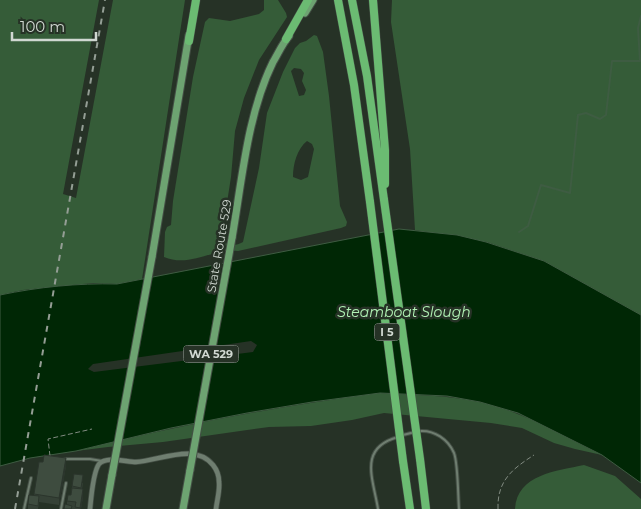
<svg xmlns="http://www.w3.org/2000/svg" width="641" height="509" font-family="Montserrat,sans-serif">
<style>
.green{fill:#355c38;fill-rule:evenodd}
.water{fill:#002705;stroke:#3e5c42}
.pier{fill:#263226}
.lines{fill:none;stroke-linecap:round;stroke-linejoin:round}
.stream{stroke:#3e5c42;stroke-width:2}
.lane-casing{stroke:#444f45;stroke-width:4}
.street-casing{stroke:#444f45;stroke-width:6}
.primary-casing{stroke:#444f45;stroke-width:9}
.highway-casing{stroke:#444f45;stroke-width:9}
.path{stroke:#818b81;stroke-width:1;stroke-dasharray:5 2.5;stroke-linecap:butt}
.lane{stroke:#6f7e70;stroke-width:2}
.street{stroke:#6f7e70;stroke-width:4.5}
.primary{stroke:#6da371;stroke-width:7}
.highway{stroke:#6bbb72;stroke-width:8}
.rail{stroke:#949e95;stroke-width:2;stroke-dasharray:6 6;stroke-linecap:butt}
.primary-bridge-casing{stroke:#444f45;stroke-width:9;stroke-linecap:butt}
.highway-bridge-casing{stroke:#444f45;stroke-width:9;stroke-linecap:butt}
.primary-bridge{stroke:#6da371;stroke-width:7}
.highway-bridge{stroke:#6bbb72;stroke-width:8}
.wall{fill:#354136}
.shaded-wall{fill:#2b352c}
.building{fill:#3e4c3f;stroke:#2b352c}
.labels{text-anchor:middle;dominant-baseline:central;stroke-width:5;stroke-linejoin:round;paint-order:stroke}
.shield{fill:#263226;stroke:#9da69e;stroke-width:1}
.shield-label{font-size:11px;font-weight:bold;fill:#d0d8d1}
.street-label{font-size:12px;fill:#d0d8d1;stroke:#263226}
.water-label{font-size:14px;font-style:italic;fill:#b1f2b5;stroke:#263226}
</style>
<rect width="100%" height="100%" fill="#263226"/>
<g class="green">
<path d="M0,0H99L63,194L76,198L113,0H185L142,279L117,284L93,283L23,290L0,295Z"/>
<path d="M264,0H278L286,13L287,17L259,60L244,98L235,131L231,177L221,241C229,246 236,246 243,242L259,168L267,113L283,72L295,48L300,43L306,41L314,35L317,36L323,52L329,96L340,206L347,222L346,226L341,228L238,251C212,248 190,268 164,257L165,232L167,227L171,225L173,201L193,77L205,22L209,18L230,21L259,14L264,10ZM294,68L301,69L304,73L302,81L306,90L304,95L299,96L291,71ZM307,141L312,144L314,149L308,177L301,180L293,177C293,164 297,149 307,141Z"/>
<path d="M392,0H641V315L544,261L487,242L415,230L410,149L391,22Z"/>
<path d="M380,393C413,395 447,395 479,402C523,411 562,436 602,455L575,449L554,443L522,428L491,423L384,413L352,420L311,426L269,427L163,442L108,447L76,451C176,426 277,406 380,393Z"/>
<path d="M584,465L615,476L641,499V509H515C517,474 557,471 584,465Z"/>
</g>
<path class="water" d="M399,229L457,235L486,242L544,261L641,315V483L602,455L518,413L480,402L447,396L380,393L312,402L247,413L171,428L76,451L30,458L0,466V295C38,287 78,283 117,284Z"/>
<path class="pier" d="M251,341L257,345L253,352L94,372L88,369L93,364Z"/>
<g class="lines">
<path class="stream" d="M519,232L528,226L541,185L570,193L578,115L586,113L600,119L606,115L612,61H640L638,28L641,16"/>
<defs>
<g id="lane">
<path d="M420,431C434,430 448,439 454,453C458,463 458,496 459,509"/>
<path d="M403,435L415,432"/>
<path d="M64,459H90L102,461"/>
<path d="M24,509L31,478"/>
<path d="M61,509L66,483"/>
<path d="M378,509C373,478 358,448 398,437"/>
</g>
<path id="street" d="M90,509C91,499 93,472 99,464C107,456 126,462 136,462C159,461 195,442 213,465C217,470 219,476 219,482C220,491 217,500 216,509"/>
<g id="primary">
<path d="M305,13L313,0"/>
<path d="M232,238C242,181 247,115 273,62C278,54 282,44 289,36"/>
<path d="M152,257L189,35"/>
<path d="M106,509L112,475"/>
<path d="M183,509L190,470"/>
</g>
<g id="highway">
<path d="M338,0L354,85L370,202"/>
<path d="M352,0L367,76L384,200"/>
<path d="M373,0L385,150V184"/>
<path d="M286,39L308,0"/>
<path d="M189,41L196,0"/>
<path d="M420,459L426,509"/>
<path d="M403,461L410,509"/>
</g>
</defs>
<use href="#lane" class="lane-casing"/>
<use href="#street" class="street-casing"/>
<use href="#primary" class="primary-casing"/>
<use href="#highway" class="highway-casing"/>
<g class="path">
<path d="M50,456L48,439L92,429"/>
<path d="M498,509C497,481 512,469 534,455"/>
</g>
<use href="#lane" class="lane"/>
<use href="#street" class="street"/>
<use href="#primary" class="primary"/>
<use href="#highway" class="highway"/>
<path class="rail" d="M15,509L105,0"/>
<defs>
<g id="primary-bridge">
<path d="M190,470L232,238"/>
<path d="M112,475L152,257"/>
</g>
<g id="highway-bridge">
<path d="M384,200L420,459"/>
<path d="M370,202L403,461"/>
</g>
</defs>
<use href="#primary-bridge" class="primary-bridge-casing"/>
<use href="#highway-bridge" class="highway-bridge-casing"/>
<use href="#primary-bridge" class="primary-bridge"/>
<use href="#highway-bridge" class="highway-bridge"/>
</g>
<g class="wall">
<path d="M66,466L59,505L39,502L38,509H28V504L34,495V494Z"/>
<path d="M83,483L82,489L83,497L81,509H72L67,505V501L71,495L72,486Z"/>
</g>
<g class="shaded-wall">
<path d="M66,458V466L59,505V498Z"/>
<path d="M83,489V497L81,509H80Z"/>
</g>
<g class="building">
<path d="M44,455L66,458L59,498L34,494L39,462H43Z"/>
<path d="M74,474L83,475L81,488L72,486Z"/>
<path d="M72,488L83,489L80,508L75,507L76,502L67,501L68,495H71Z"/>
<path d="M29,495L39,496L38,506L28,504Z"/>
<path d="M65,504L72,506L71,509H64Z"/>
</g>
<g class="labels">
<g class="shield">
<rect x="374.5" y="323.5" width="25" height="17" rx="4"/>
<rect x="183.5" y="345.5" width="55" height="17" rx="4"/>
</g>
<g class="shield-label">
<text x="387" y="332">I 5</text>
<text x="211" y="354">WA 529</text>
</g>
<g class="street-label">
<text transform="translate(219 246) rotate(-80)">State Route 529</text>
</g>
<g class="water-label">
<text x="404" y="312">Steamboat Slough</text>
</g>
</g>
<path d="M12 32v8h84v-8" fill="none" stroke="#d0d8d1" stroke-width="2.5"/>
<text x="20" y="32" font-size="15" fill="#d0d8d1" stroke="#263226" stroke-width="4" paint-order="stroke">100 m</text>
</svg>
